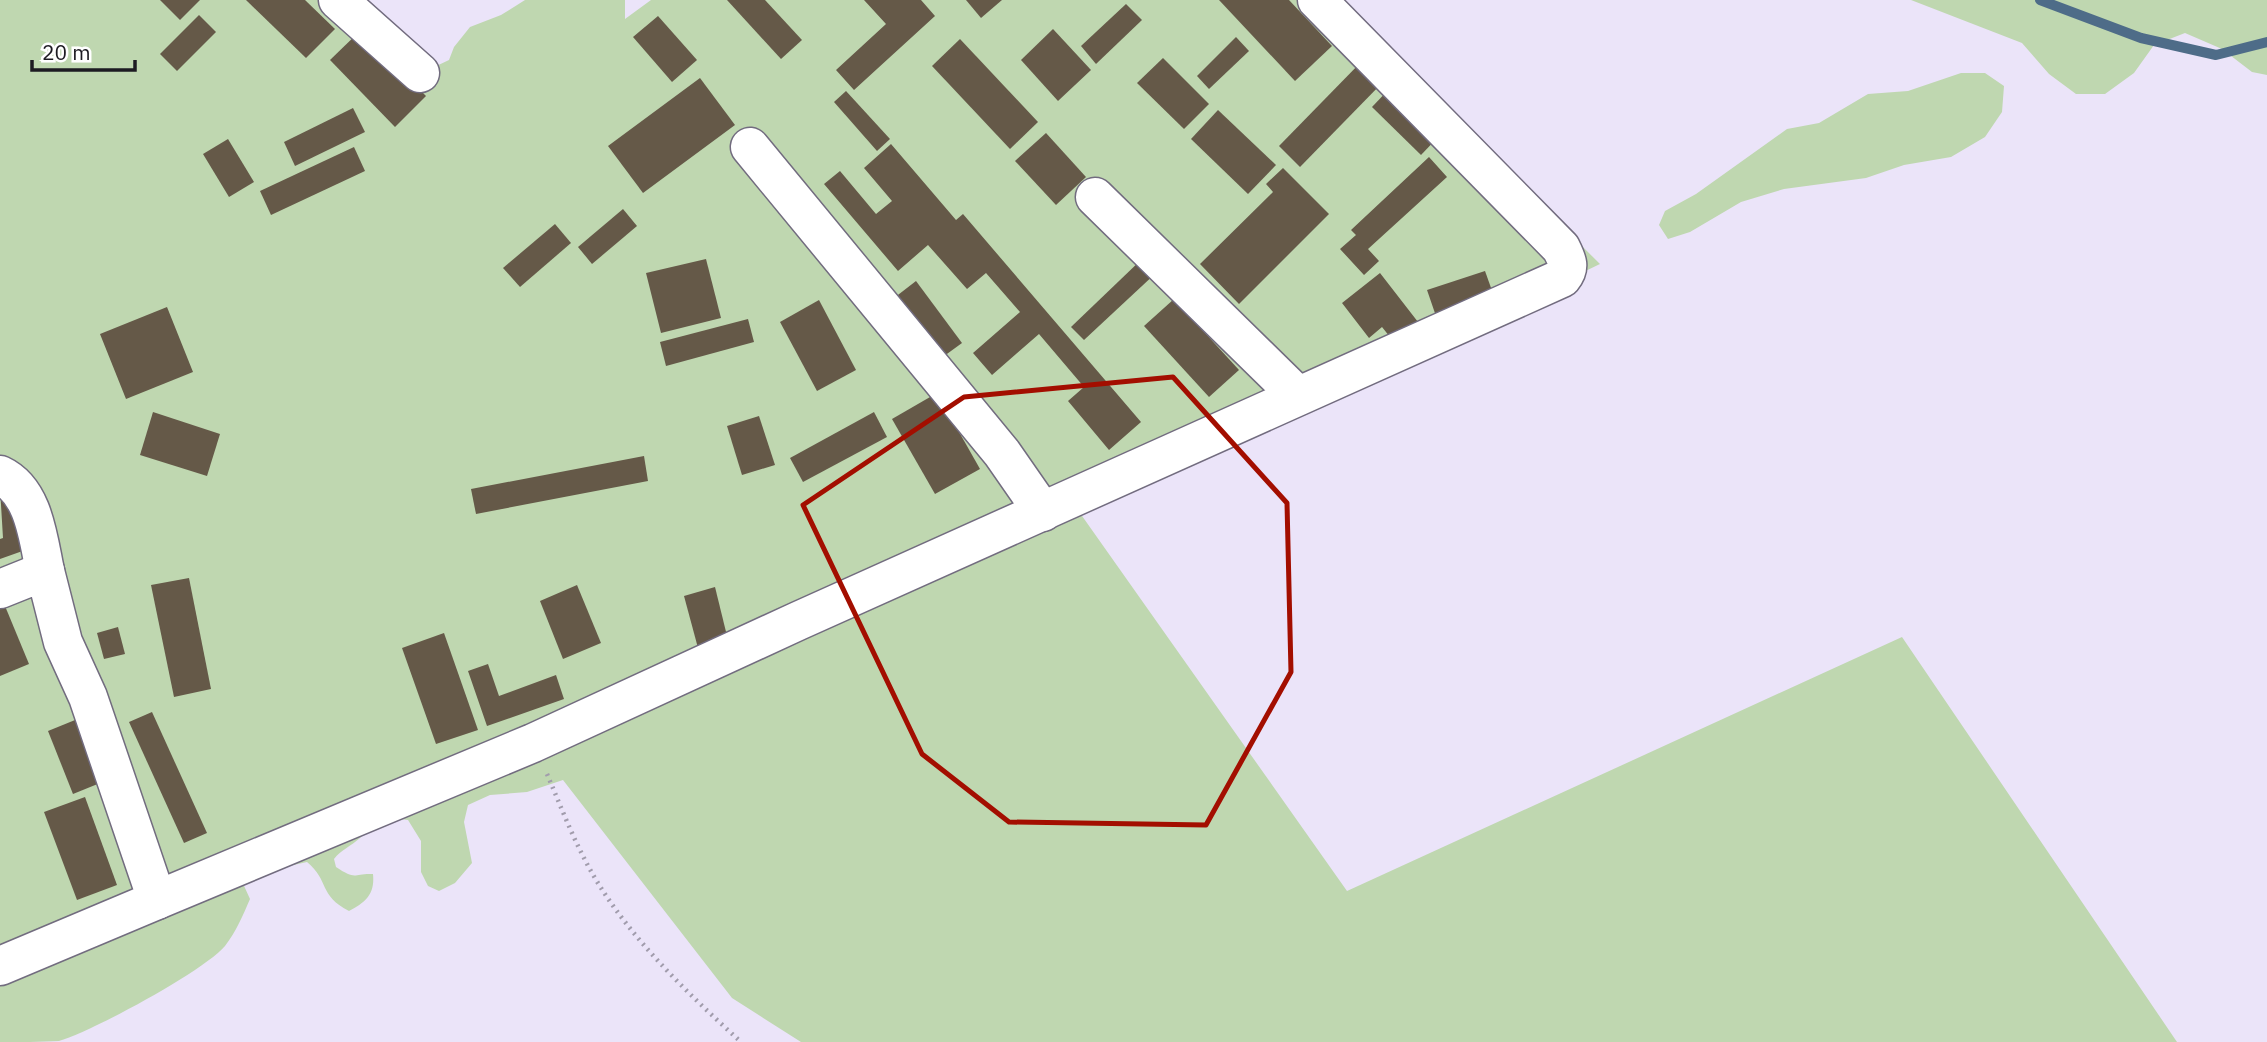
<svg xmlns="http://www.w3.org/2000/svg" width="2267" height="1042" font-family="'IBM Plex Sans',sans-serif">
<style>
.green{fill:#bfd7b0}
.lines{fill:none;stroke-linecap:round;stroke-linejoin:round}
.stream{stroke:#4e6c88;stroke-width:10}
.building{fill:#655948}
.minor-casing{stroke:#726c7f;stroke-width:41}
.path{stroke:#a19cac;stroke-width:4.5;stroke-dasharray:2 5;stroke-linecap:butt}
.minor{stroke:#fff;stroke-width:38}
.marked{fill:none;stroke:#a30e00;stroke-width:5;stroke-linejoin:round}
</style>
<rect width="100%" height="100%" fill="#ebe4f9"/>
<g class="green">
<path d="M0,0H350L430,69L449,60L454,47L470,27L501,15L525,0H625V19L651,0H1334L1600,264L1348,385L1075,506L1347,891L1902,637L2177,1042H801L732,998L563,780L527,792L490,795L468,805L464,822L472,863L455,883L439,891L428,886L421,872V841L408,820C381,816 378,822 360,838C351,846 341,850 334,859L336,867C357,881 353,873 373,874C375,894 366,902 349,911C318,895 330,881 307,862L240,877L250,899C243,915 236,932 225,946C204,971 91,1032 59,1041C42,1042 18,1042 0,1042Z"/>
<path d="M1911,0H2267V75L2252,72L2222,49L2185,33L2154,45L2134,73L2105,94H2076L2049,74L2022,43Z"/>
<path d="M1961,73H1985L2004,86L2002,112L1985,137L1951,157L1904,165L1866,178L1784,189L1741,202L1690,232L1668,239L1659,225L1665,211L1696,194L1787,129L1819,123L1868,94L1908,91Z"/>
</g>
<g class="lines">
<path class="stream" d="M2040,0L2141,38L2216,55L2267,42"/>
</g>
<g class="building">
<path d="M160,0H200L180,20Z"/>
<path d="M246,0H305L335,29L306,58Z"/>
<path d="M727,0H765L802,40L781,59Z"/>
<path d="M864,0H921L935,16L854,90L836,70L886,24Z"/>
<path d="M966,0H1002L981,18Z"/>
<path d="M1219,0H1289L1332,46L1295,81Z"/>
<path d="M1126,4L1142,20L1096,64L1081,46Z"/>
<path d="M199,15L216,32L177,71L160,54Z"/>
<path d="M658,16L697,60L672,82L633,37Z"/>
<path d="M1053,29L1091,70L1058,101L1021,60Z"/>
<path d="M361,30L426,96L395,127L330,60Z"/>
<path d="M1236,37L1249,51L1209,89L1197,76Z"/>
<path d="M960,39L1038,122L1010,149L932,66Z"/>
<path d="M1163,58L1209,104L1184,129L1137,83Z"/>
<path d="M1364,59L1385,80L1300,167L1279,146Z"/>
<path d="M700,78L735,125L643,193L608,146Z"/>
<path d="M1392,86L1441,134L1421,155L1372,107Z"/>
<path d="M846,91L890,139L877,151L834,102Z"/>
<path d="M353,108L365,132L295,166L284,142Z"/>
<path d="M1218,110L1276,165L1248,194L1191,139Z"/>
<path d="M1046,133L1086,177L1056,205L1015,161Z"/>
<path d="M228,139L254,182L229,197L203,154Z"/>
<path d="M891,144L956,220L963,214L1141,422L1109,450L1068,401L1084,387L1039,334L992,375L973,353L1020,312L986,273L967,289L928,245L898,271L824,184L840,171L876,214L892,201L864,168Z"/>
<path d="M354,147L365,171L271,215L260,191Z"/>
<path d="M1429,157L1447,177L1368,249L1379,261L1364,275L1340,249L1356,235L1351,230Z"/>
<path d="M1283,168L1329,214L1239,304L1200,264L1273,192L1266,184Z"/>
<path d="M623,209L637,226L592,264L578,247Z"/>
<path d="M555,224L571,243L520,287L503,268Z"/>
<path d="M1143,258L1157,272L1084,340L1071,327Z"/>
<path d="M706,259L721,318L661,333L646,273Z"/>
<path d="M1485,271L1495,299L1437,319L1427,290Z"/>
<path d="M1380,273L1418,322L1394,342L1382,327L1369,338L1342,303Z"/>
<path d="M916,281L962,343L940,359L894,298Z"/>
<path d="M1174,299L1239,370L1209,397L1144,326Z"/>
<path d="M819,300L856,370L817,391L780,322Z"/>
<path d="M167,307L193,372L126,399L100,334Z"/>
<path d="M748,319L754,342L666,366L660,342Z"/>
<path d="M937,393L980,469L935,494L892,419Z"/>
<path d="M153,412L220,434L207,476L140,455Z"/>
<path d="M874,412L887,437L803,482L790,458Z"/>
<path d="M759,416L775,465L742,475L727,426Z"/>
<path d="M644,456L648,481L476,514L471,489Z"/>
<path d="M0,488L31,548L0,559V539L3,538Z"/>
<path d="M189,578L211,689L174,697L151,585Z"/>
<path d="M577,585L601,643L563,659L540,601Z"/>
<path d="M715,587L728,640L698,648L684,596Z"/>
<path d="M5,606L29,664L0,676V608Z"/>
<path d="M118,627L125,654L104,659L97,633Z"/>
<path d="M444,633L478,730L436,744L402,648Z"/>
<path d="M488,664L499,696L556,675L564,699L487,726L468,671Z"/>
<path d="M152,712L207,833L184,843L129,722Z"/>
<path d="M80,718L105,781L73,794L48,731Z"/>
<path d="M85,797L117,885L77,900L44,812Z"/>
</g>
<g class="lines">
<defs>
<g id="minor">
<path d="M338,0L420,73"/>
<path d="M750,147L1002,453L1043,512"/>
<path d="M1095,197L1298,396"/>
<path d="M0,475C34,491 38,538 45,571"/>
<path d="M0,589L45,571L63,642L88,697L157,900L0,966"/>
<path d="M157,900L533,743L798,621L1562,278C1571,267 1567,260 1561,248L1317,0"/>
</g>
</defs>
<use href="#minor" class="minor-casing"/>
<path class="path" d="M547,774C559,802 570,831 584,858C619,928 684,990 741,1042"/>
<use href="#minor" class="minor"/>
</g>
<path class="marked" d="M1173,377L1287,503L1291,672L1206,825L1009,822L922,754L803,505L964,397Z"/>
<path d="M32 60v10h103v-10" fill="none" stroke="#1d1b22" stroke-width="3.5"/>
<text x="42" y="60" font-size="21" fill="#1d1b22" stroke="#ffffff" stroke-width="5" paint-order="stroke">20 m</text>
</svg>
